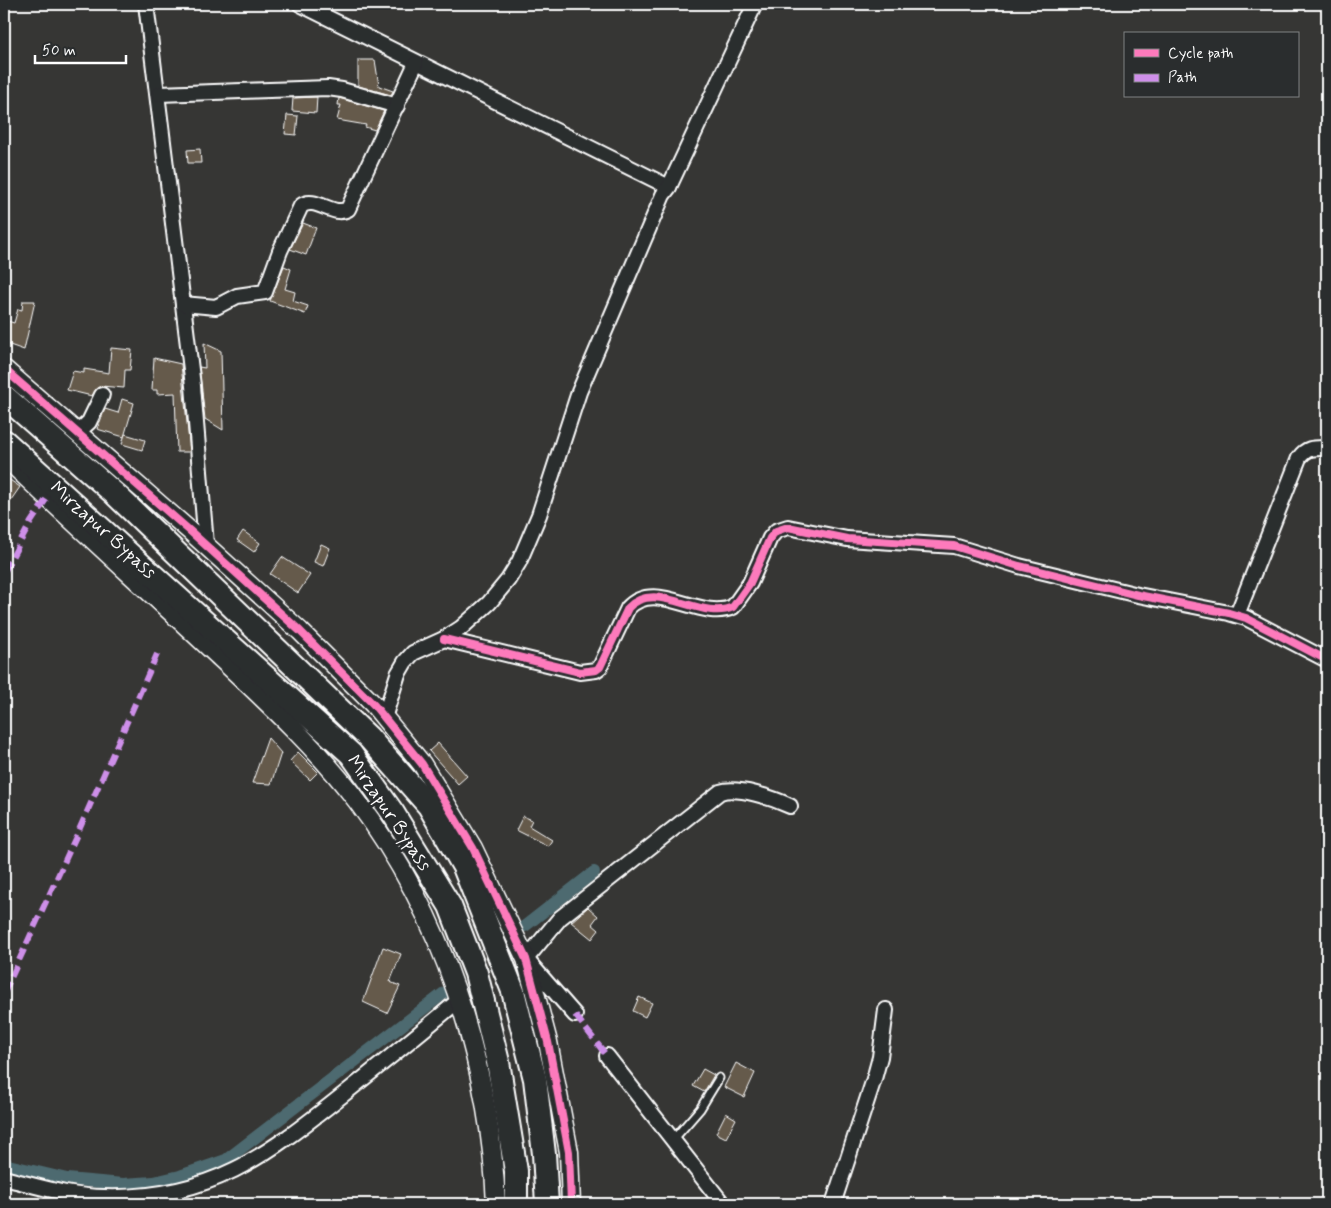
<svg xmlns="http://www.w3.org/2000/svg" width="1331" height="1208" font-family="Mynerve,sans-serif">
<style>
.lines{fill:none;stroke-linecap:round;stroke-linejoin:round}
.canal{stroke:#4d6a70;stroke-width:12}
.building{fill:#655a4c;stroke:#fff}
.service-casing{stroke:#fff;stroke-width:11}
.minor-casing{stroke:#fff;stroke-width:18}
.tertiary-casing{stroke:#fff;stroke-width:21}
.trunk-casing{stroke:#fff;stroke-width:26}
.service{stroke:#2a2d2e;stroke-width:7}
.minor{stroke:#2a2d2e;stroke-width:14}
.tertiary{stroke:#2a2d2e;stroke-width:18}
.trunk{stroke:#2a2d2e;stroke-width:22}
.quiet{stroke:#ce8fe9;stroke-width:6;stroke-dasharray:12 6;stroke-linecap:butt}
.cycleway-casing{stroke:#2a2d2e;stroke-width:11}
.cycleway{stroke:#fd7abc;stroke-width:8}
.labels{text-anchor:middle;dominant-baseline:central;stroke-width:5;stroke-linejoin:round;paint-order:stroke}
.street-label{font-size:19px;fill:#fff;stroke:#2a2d2e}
</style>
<rect width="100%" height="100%" fill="#363634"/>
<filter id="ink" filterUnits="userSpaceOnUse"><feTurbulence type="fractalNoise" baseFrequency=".02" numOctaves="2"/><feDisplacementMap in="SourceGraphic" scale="10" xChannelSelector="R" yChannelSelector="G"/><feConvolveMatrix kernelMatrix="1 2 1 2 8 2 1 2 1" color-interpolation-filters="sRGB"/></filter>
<g filter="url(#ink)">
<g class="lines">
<g class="canal">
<path d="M525,926L594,872"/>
<path d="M4,1164L67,1179L123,1184L154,1182L180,1176L226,1160L444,993"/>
</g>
</g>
<g class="building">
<path d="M358,60H375L379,86L393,91L391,95L358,86Z"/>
<path d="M317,97L316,113L292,111L293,98Z"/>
<path d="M339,98L384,111L375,130L365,127L366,125L337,120L341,105H338Z"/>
<path d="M287,115L298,116L296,135L285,134Z"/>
<path d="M200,149L201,163H188L187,150Z"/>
<path d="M303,223L316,228L306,255L290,249Z"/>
<path d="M284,266L291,269L285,289L295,292L293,301L308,306L305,314L270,301Z"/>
<path d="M23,301H35L24,350L4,343V320L14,323L18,309L22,310Z"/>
<path d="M204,343L221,351L223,430L205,419L199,367L205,368Z"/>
<path d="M111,348L132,350L130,370H125L124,388L101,386L97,388L92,396L67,390L73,371L84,373V369L109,373Z"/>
<path d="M154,358L181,364L190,452H177L175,393L157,394V390H152Z"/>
<path d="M122,399L134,403L124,437L97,429L105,409L118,413Z"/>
<path d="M125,434L145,440L142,450L122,444Z"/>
<path d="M4,476L20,487L4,510Z"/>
<path d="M243,531L260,543L254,552L237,540Z"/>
<path d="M321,544L330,548L323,566L314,562Z"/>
<path d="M282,557L310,575L298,593L270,574Z"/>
<path d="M268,738L281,753L271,784L252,783Z"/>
<path d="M438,743L467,776L458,784L429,751Z"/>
<path d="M298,752L318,772L310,780L290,761Z"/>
<path d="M523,816L532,820L529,826L552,840L548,846L516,830Z"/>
<path d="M588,907L598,916L592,924L599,930L592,939L571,922Z"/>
<path d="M383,947L401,954L390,982L400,986L387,1013L363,1002Z"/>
<path d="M639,997L652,1003L645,1017L633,1011Z"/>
<path d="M736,1063L755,1073L744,1097L724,1087Z"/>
<path d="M703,1069L714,1075L704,1092L693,1086Z"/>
<path d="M726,1113L736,1119L726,1138L716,1133Z"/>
</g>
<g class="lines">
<defs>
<path id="service" d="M673,1140L700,1109L719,1078"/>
<g id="minor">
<path d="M146,4L193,386L206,545"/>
<path d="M300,4L669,187"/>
<path d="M159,94L328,88L342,90L397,106"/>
<path d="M183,304L216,307L237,296L265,292L280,251L301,206C315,195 333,218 348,209L416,63"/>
<path d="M77,433L89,422L102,395"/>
<path d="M1237,615L1299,458C1307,447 1314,448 1327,448"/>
<path d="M444,639L580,672L596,670L600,667L628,608C656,578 700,622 733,607L750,583L770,538L776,531L788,527L847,539L954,546L1019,566L1138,595L1229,613L1246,618L1327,660"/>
<path d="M384,718L398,674L405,662L413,653L444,639L461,628L489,603L508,580L519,562L539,515L579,392L663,195L669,187L755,4"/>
<path d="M575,1015L526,959L560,918L720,792C738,786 773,798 790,806"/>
<path d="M607,1056L723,1204"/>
<path d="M4,1178C37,1186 70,1197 104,1197C209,1200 266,1156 344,1094C383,1063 421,1032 459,1000"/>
<path d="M833,1204L874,1079L880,1057L886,1010"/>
</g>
<g id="tertiary">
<path d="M4,369L190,531L300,631L374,705L422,764L473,848L526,959L548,1042L569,1152L571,1204"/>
<path d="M4,456C73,523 145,587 215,653C265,700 315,746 357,801C443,915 490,1062 496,1204"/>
</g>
<g id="trunk">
<path d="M4,396L115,494L369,738L429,806L464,867L513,991L535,1079L544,1154L547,1204"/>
<path d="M4,441L351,754L393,813L450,906L476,973L498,1062L516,1171V1204"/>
</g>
</defs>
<use href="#service" class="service-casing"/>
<use href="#minor" class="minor-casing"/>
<use href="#tertiary" class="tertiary-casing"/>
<use href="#trunk" class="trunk-casing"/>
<use href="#service" class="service"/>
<use href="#minor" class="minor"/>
<use href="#tertiary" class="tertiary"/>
<use href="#trunk" class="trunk"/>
<g class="quiet">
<path d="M4,572L31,522L47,498"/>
<path d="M4,993L79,830L158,652"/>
<path d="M575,1015L607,1056"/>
</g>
<defs>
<g id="cycleway">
<path d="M4,369L190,531L300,631L374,705L422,764L473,848L526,959L548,1042L569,1152L571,1204"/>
<path d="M444,639L580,672L596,670L600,667L628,608C656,578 700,622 733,607L750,583L770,538L776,531L788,527L847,539L954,546L1019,566L1138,595L1229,613L1246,618L1327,660"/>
</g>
</defs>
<use href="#cycleway" class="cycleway-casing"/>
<use href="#cycleway" class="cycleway"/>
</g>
</g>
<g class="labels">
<g class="street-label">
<text transform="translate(103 530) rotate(42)">Mirzapur Bypass</text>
<text transform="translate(389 813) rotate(56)">Mirzapur Bypass</text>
</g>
</g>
<rect width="1331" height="1208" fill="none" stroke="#2a2d2e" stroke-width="20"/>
<rect x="10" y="10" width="1311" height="1188" fill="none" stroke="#fff" stroke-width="2" filter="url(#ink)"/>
<rect x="1124" y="32" width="175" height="65" fill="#2a2d2e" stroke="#7f8182"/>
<rect x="1134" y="49" width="25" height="8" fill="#fd7abc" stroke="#7f8182"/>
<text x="1168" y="58" font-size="15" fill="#ffffff">Cycle path</text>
<rect x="1134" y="74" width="25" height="8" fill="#ce8fe9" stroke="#7f8182"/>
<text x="1168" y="82" font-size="15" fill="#ffffff">Path</text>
<path d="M35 55v8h91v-8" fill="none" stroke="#ffffff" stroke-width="2.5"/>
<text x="42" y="55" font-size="15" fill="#ffffff" stroke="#2a2d2e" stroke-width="4" paint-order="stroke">50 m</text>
</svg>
